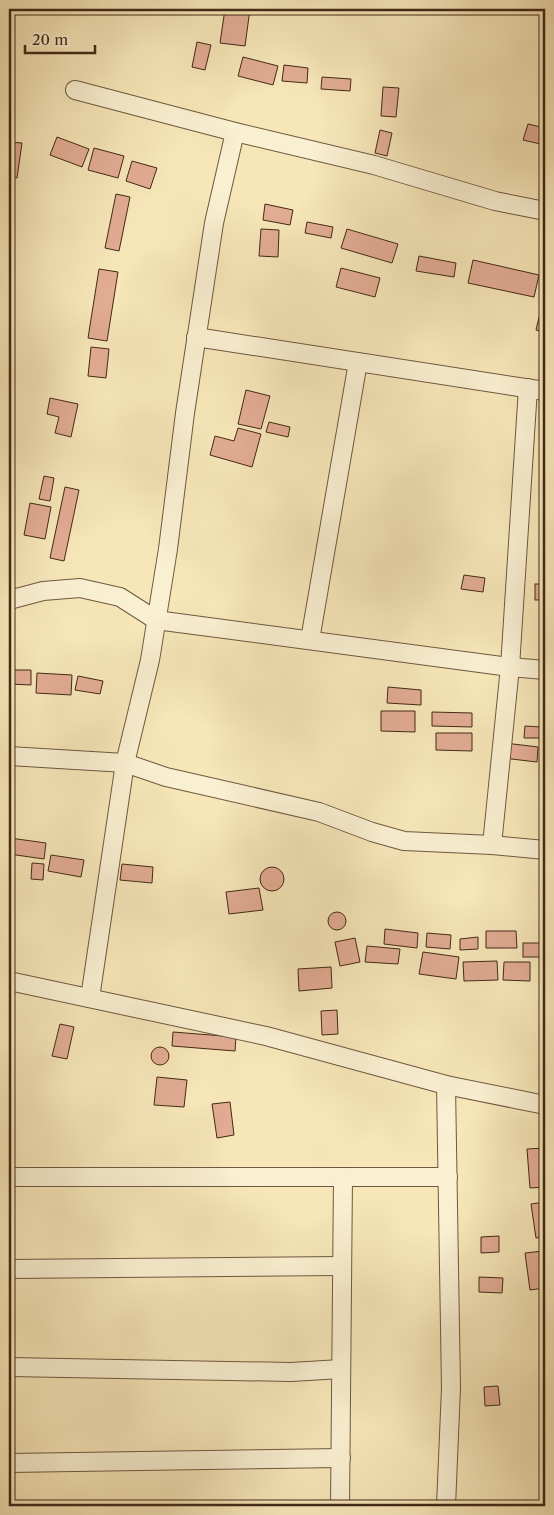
<svg xmlns="http://www.w3.org/2000/svg" width="554" height="1515" font-family="'Libre Caslon Text',serif">
<style>
.building{fill:#e2ac93;stroke:#422917}
.lines{fill:none;stroke-linecap:round;stroke-linejoin:round}
.minor-casing{stroke:#6f583f;stroke-width:20}
.minor{stroke:#f9efd1;stroke-width:18}
</style>
<rect width="100%" height="100%" fill="#f6e6b8"/>
<filter id="stains"><feTurbulence type="fractalNoise" baseFrequency=".004" numOctaves="4"/><feColorMatrix values="0 0 0 0 .2 0 0 0 0 .09 0 0 0 0 .02 0 0 0 .5 -.17"/></filter>
<radialGradient id="worn" r=".72"><stop offset=".6" stop-color="#630" stop-opacity="0"/><stop offset="1" stop-color="#630" stop-opacity=".3"/></radialGradient>
<g class="building">
<path d="M225,9H250L245,46L220,43Z"/>
<path d="M197,42L211,45L205,70L192,67Z"/>
<path d="M243,57L278,66L273,85L238,76Z"/>
<path d="M284,65L308,68L307,83L282,81Z"/>
<path d="M322,77L351,79L350,91L321,89Z"/>
<path d="M383,87L399,88L396,117L381,116Z"/>
<path d="M528,124L545,128V145L523,140Z"/>
<path d="M380,130L392,133L387,156L375,153Z"/>
<path d="M57,137L89,149L82,167L50,155Z"/>
<path d="M9,142L22,143L17,178L9,177Z"/>
<path d="M94,148L124,156L118,178L88,170Z"/>
<path d="M132,161L157,168L150,189L126,181Z"/>
<path d="M116,194L130,197L119,251L105,248Z"/>
<path d="M265,204L293,210L290,225L263,220Z"/>
<path d="M307,222L333,227L331,238L305,233Z"/>
<path d="M261,229L279,230L278,257L259,256Z"/>
<path d="M347,229L398,244L392,263L341,248Z"/>
<path d="M419,256L456,263L454,277L416,271Z"/>
<path d="M473,260L539,275L534,297L468,283Z"/>
<path d="M341,268L380,278L375,297L336,287Z"/>
<path d="M99,269L118,272L107,341L88,338Z"/>
<path d="M543,301H545V332L536,330Z"/>
<path d="M91,347L109,349L106,378L88,376Z"/>
<path d="M246,390L270,396L261,429L238,424Z"/>
<path d="M50,398L78,404L71,437L55,433L59,417L47,414Z"/>
<path d="M269,422L290,427L288,437L266,432Z"/>
<path d="M238,428L261,434L252,467L210,455L215,436L234,441Z"/>
<path d="M44,476L54,478L50,501L39,499Z"/>
<path d="M65,487L79,490L64,561L50,558Z"/>
<path d="M30,503L51,507L45,539L24,535Z"/>
<path d="M464,575L485,578L483,592L461,589Z"/>
<rect x="535" y="584" width="10" height="16"/>
<path d="M9,670H31V685L9,684Z"/>
<path d="M37,673L72,675L71,695L36,693Z"/>
<path d="M78,676L103,681L100,694L75,690Z"/>
<path d="M388,687L421,690V705L387,703Z"/>
<path d="M381,711H415V732L381,731Z"/>
<path d="M432,712L472,713V727L432,726Z"/>
<path d="M525,726L541,727L540,738H524Z"/>
<path d="M436,733H472V751L436,750Z"/>
<path d="M505,743L538,747L537,762L503,758Z"/>
<path d="M10,838L46,843L44,859L9,854Z"/>
<path d="M51,855L84,860L81,877L48,871Z"/>
<path d="M32,863L44,864L43,880L31,879Z"/>
<path d="M122,864L153,867L152,883L120,880Z"/>
<circle cx="272" cy="879" r="12"/>
<path d="M259,888L263,910L229,914L226,892Z"/>
<circle cx="337" cy="921" r="9"/>
<path d="M385,929L418,933L417,948L384,944Z"/>
<path d="M486,931H516L517,948H486Z"/>
<path d="M427,933L451,935L450,949L426,947Z"/>
<path d="M478,937V949L460,950V939Z"/>
<path d="M355,938L360,962L340,966L335,942Z"/>
<rect x="523" y="943" width="22" height="14"/>
<path d="M367,946L400,949L398,964L365,962Z"/>
<path d="M423,952L459,957L456,979L419,974Z"/>
<path d="M497,961L498,980L464,981L463,962Z"/>
<path d="M504,962H530V981L503,980Z"/>
<path d="M331,967L332,988L299,991L298,969Z"/>
<path d="M337,1010L338,1034L322,1035L321,1011Z"/>
<path d="M60,1024L74,1027L67,1059L52,1056Z"/>
<path d="M173,1032L236,1037L235,1051L172,1046Z"/>
<circle cx="160" cy="1056" r="9"/>
<path d="M157,1077L187,1080L184,1107L154,1105Z"/>
<path d="M230,1102L234,1135L217,1138L212,1104Z"/>
<path d="M545,1148V1187L530,1188L527,1149Z"/>
<path d="M545,1202V1237L536,1238L531,1204Z"/>
<path d="M499,1236V1252L481,1253V1237Z"/>
<path d="M543,1251L545,1269V1288L530,1290L525,1253Z"/>
<path d="M479,1277L503,1278L502,1293L479,1292Z"/>
<path d="M498,1386L500,1405L485,1406L484,1387Z"/>
</g>
<g class="lines">
<defs>
<g id="minor">
<path d="M75,90L235,132L374,165L495,201L545,211"/>
<path d="M196,337L545,391"/>
<path d="M9,600L43,591L80,588L120,597L156,620L510,667L545,670"/>
<path d="M310,640L358,362"/>
<path d="M9,756L125,763L166,777L319,812L372,832L404,841L492,845L545,850"/>
<path d="M492,845L510,667L528,388"/>
<path d="M9,981L266,1036L446,1085L545,1105"/>
<path d="M90,998L125,763L150,660L168,549L185,413L214,223L235,132"/>
<path d="M9,1177H448"/>
<path d="M9,1269L342,1266"/>
<path d="M9,1367L291,1372L341,1369"/>
<path d="M9,1463L341,1458"/>
<path d="M340,1506L343,1177"/>
<path d="M446,1506L451,1388L446,1085"/>
</g>
</defs>
<use href="#minor" class="minor-casing"/>
<use href="#minor" class="minor"/>
</g>
<rect width="554" height="1515" fill="none" stroke="#f6e6b8" stroke-width="30"/>
<rect x="10" y="10" width="534" height="1495" fill="none" stroke="#422917" stroke-width="2.5"/>
<rect x="15" y="15" width="524" height="1485" fill="none" stroke="#422917"/>
<path d="M25 45v8h70v-8" fill="none" stroke="#422917" stroke-width="2.5"/>
<text x="32" y="45" font-size="15" fill="#422917" stroke="#f9efd1" stroke-width="4" paint-order="stroke">20 m</text>
<rect width="100%" height="100%" filter="url(#stains)"/>
<rect width="100%" height="100%" fill="url(#worn)"/>
</svg>
